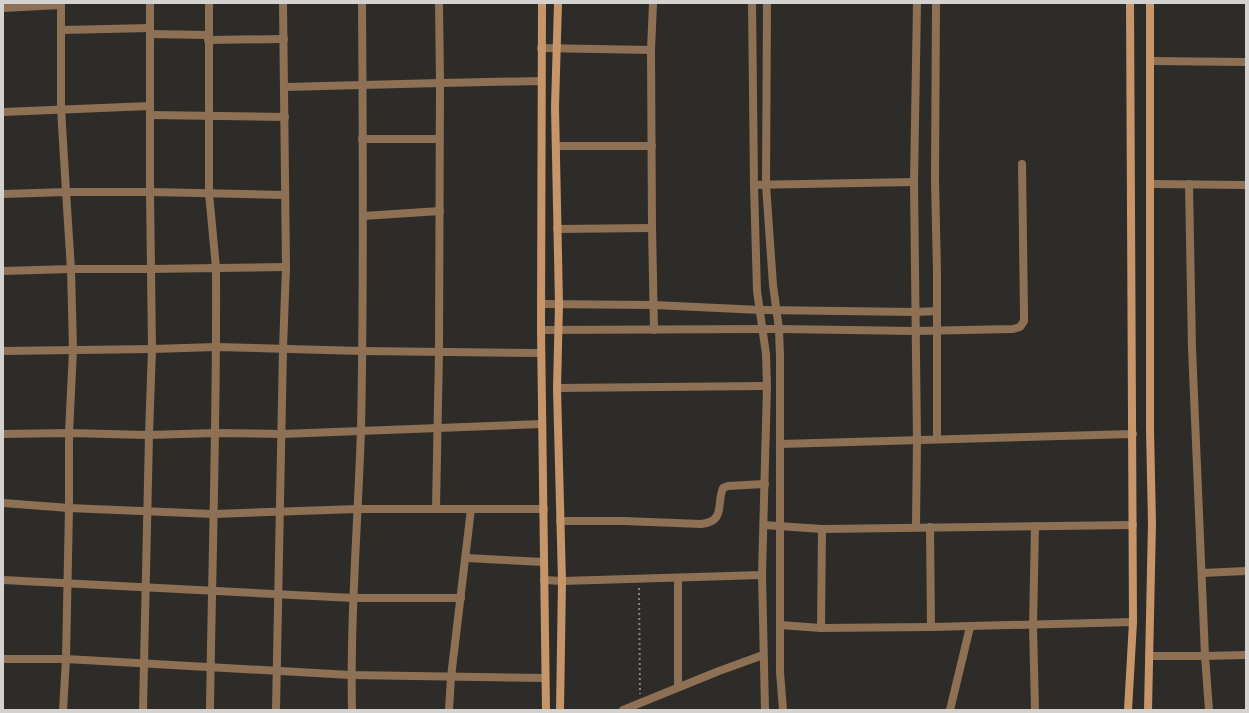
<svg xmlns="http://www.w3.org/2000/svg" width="1249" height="713" font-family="'Roboto Condensed',sans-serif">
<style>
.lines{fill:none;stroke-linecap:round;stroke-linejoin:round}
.path{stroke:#888785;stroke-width:2;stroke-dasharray:2 3;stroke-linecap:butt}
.minor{stroke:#8e7055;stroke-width:8}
.secondary{stroke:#c6966a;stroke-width:8}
</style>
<rect width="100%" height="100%" fill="#2d2c29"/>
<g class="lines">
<path class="path" d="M639,588L640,694"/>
<g class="minor">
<path d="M61,3V108L66,192H150L285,195"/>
<path d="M209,3V193L216,268L286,267"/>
<path d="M439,3L440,83L541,81"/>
<path d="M653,3L651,50L652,228L654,330"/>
<path d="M752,3L754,185L757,291L766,354L767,386L762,575L765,710"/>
<path d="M767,3L766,185L773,285L779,329L780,356V672L783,710"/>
<path d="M936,3L935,179L937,273V439"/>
<path d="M3,8L61,5"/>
<path d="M61,30L150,28"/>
<path d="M150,34L208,35"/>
<path d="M208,40L284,39"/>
<path d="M541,48L651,50"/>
<path d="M1150,61L1246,62"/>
<path d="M285,87L440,83L439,351L436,508"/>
<path d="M3,112L150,106"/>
<path d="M150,115L285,117"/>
<path d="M362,139H439"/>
<path d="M556,146H652"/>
<path d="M1151,184L1246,185"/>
<path d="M754,185L914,182"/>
<path d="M3,194L66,192L71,269L3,271"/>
<path d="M363,216L440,211"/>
<path d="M557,229L652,228"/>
<path d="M541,304L654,305L760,310L916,312L937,311"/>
<path d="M541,330L779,329L916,331L1013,329L1020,327L1024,321V314L1022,164"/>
<path d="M3,351L152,349L217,347L362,351L541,353"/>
<path d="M557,388L767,386"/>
<path d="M3,434L69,433L149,435L216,433L282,434L542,424"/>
<path d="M780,444L1133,434"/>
<path d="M3,503L69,508L213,514L358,509H544"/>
<path d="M560,521H624L701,524C726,521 716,505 723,488L728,486L765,484"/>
<path d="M764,525L822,529L1133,525"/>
<path d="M1035,526L1033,626L1035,710"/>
<path d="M916,527L917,440L914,182L917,3"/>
<path d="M930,527L931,627"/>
<path d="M466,558L544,562"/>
<path d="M1202,573L1246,571"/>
<path d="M678,578V687"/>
<path d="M3,580L353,598H461"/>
<path d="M544,580L562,581L762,575"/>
<path d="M780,625L821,628L931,627L1133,622"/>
<path d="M821,628L822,529"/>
<path d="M1149,656H1205L1192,348L1189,184"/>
<path d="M3,659H66L351,675L545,678"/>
<path d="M63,710L66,659L69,508V433L73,350L71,269H151L216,268C217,415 212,562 210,710"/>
<path d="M143,710L149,435L152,349L150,192V3"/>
<path d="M276,710L283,348L286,267L283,3"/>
<path d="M352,710C350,616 358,523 361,429C364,287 363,145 362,3"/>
<path d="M449,710L451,677L471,509"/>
<path d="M623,710L719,671L763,655"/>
<path d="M950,710L970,627"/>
<path d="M1209,710L1205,656L1246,655"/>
</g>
<g class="secondary">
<path d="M542,3L541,330L546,710"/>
<path d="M558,3L555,107L559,304L557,388L562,581L560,710"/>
<path d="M1128,710L1133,622L1130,3"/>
<path d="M1148,710L1152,523L1150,430V3"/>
</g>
</g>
<rect width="1249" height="713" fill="none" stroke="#d3d2d0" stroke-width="8"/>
</svg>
